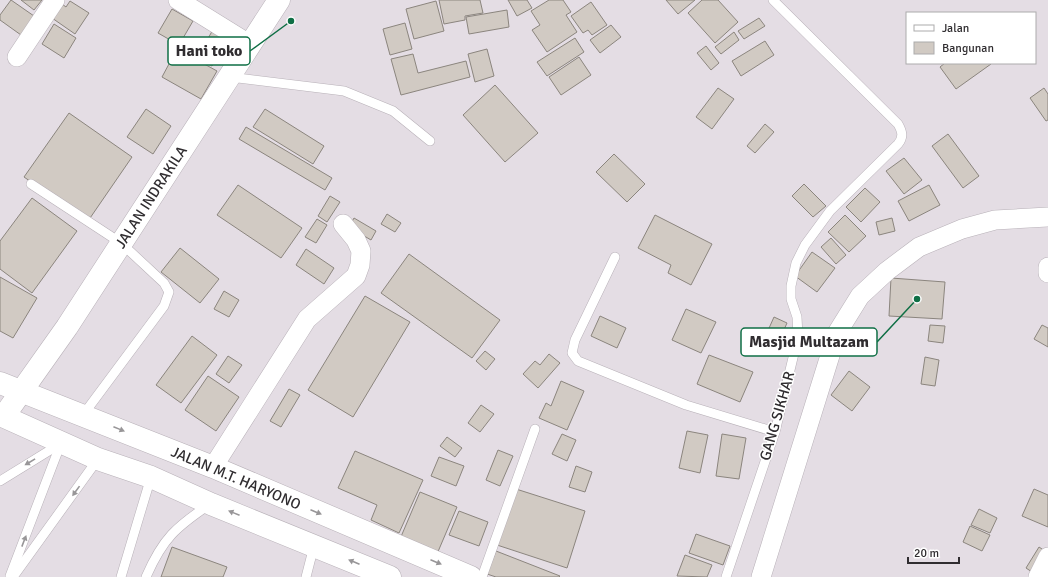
<svg xmlns="http://www.w3.org/2000/svg" width="1048" height="577" font-family="Signika,sans-serif">
<style>
.building{fill:#d1cac3;stroke:#8b857e}
.lines{fill:none;stroke-linecap:round;stroke-linejoin:round}
.lane-casing{stroke:#b8b1b8;stroke-width:10}
.street-casing{stroke:#b8b1b8;stroke-width:20}
.secondary-casing{stroke:#b8b1b8;stroke-width:23}
.highway-casing{stroke:#b8b1b8;stroke-width:23}
.lane{stroke:#fff;stroke-width:9}
.street{stroke:#fff;stroke-width:19}
.secondary{stroke:#fff;stroke-width:22}
.highway{stroke:#fff;stroke-width:22}
.oneway{fill:#989698}
.labels{text-anchor:middle;dominant-baseline:central;stroke-width:3;stroke-linejoin:round;paint-order:stroke}
.street-label{font-size:15px;fill:#302d30;stroke:#fff}
.leader{fill:none;stroke:#0f6f45;stroke-width:1.5}
.callout-dot{fill:#0f6f45;stroke:#fff;stroke-width:1.5}
.callout{fill:#fff;stroke:#0f6f45;stroke-width:1.5}
.callout-label{font-size:16px;text-anchor:middle;font-weight:bold;fill:#302d30}
</style>
<rect width="100%" height="100%" fill="#e4dde4"/>
<g class="building">
<path d="M11,0L34,16L21,35L0,20V15Z"/>
<path d="M21,0H42L34,10Z"/>
<path d="M439,0H480L483,13L465,16V20L444,24Z"/>
<path d="M508,0H527L532,8L517,16Z"/>
<path d="M549,0H563L571,12L566,15L577,32L547,52L532,30L540,25L531,11Z"/>
<path d="M666,0H695L678,14Z"/>
<path d="M702,0H718L738,22L715,43L688,13Z"/>
<path d="M70,1L89,13L75,34L52,18L62,4L66,7Z"/>
<path d="M436,1L444,31L414,39L406,9Z"/>
<path d="M591,2L607,25L592,35L588,30L583,33L571,16Z"/>
<path d="M172,9L193,21L179,45L158,33Z"/>
<path d="M507,10L509,27L469,34L466,17Z"/>
<path d="M759,18L765,26L744,39L738,31Z"/>
<path d="M405,23L412,49L390,55L383,29Z"/>
<path d="M54,24L76,38L64,58L42,44Z"/>
<path d="M611,25L621,37L600,53L590,40Z"/>
<path d="M215,26L230,34L212,66L197,58Z"/>
<path d="M734,32L739,40L721,54L715,47Z"/>
<path d="M575,38L584,52L547,76L537,62Z"/>
<path d="M765,41L774,55L741,76L732,61Z"/>
<path d="M706,46L719,63L711,70L697,53Z"/>
<path d="M177,49L217,71L201,99L162,77Z"/>
<path d="M487,49L494,76L475,82L468,54Z"/>
<path d="M413,54L418,73L466,61L470,77L401,95L391,59Z"/>
<path d="M579,57L591,75L561,95L549,77Z"/>
<path d="M945,63H990L991,64L956,89L940,67Z"/>
<path d="M495,85L538,133L505,162L463,115Z"/>
<path d="M718,88L734,99L712,129L696,117Z"/>
<path d="M1044,88L1048,94V120L1046,121L1030,98Z"/>
<path d="M146,109L171,126L153,154L127,137Z"/>
<path d="M265,109L324,146L313,164L253,127Z"/>
<path d="M69,113L132,157L88,221L24,177Z"/>
<path d="M765,124L774,132L755,153L747,146Z"/>
<path d="M246,127L332,178L325,190L239,139Z"/>
<path d="M948,134L979,176L963,188L932,146Z"/>
<path d="M614,154L645,184L627,202L596,172Z"/>
<path d="M904,158L922,180L904,194L886,171Z"/>
<path d="M804,184L826,206L813,217L792,196Z"/>
<path d="M238,185L302,228L281,258L217,215Z"/>
<path d="M929,185L940,205L909,221L898,201Z"/>
<path d="M865,188L880,202L861,222L846,207Z"/>
<path d="M330,196L340,202L327,222L318,216Z"/>
<path d="M32,198L77,231L32,293L0,269V241Z"/>
<path d="M387,214L401,223L395,232L381,224Z"/>
<path d="M655,215L712,244L691,285L668,273L671,265L638,248Z"/>
<path d="M845,215L866,236L849,252L828,232Z"/>
<path d="M354,218L376,231L371,240L349,227Z"/>
<path d="M892,218L895,231L879,235L876,222Z"/>
<path d="M317,219L327,225L316,243L305,237Z"/>
<path d="M831,238L846,255L836,264L821,247Z"/>
<path d="M180,248L219,279L200,303L161,272Z"/>
<path d="M306,249L334,268L324,284L296,265Z"/>
<path d="M812,252L835,268L817,292L795,276Z"/>
<path d="M409,254L500,320L472,358L381,293Z"/>
<path d="M0,277L37,298L13,338L0,331Z"/>
<path d="M891,278L945,282L942,319L889,316Z"/>
<path d="M224,291L239,300L229,317L214,309Z"/>
<path d="M365,296L410,322L353,417L308,390Z"/>
<path d="M686,309L716,322L701,353L672,340Z"/>
<path d="M600,316L626,328L617,348L591,336Z"/>
<path d="M774,317L787,323L774,352L761,346Z"/>
<path d="M930,325L945,326L943,343L928,341Z"/>
<path d="M1042,325L1048,328V347L1034,339Z"/>
<path d="M192,336L217,355L181,403L156,385Z"/>
<path d="M485,351L495,359L486,370L476,361Z"/>
<path d="M549,354L560,363L538,388L523,374L535,361L540,365Z"/>
<path d="M709,355L753,372L740,402L697,384Z"/>
<path d="M228,356L242,365L229,383L216,374Z"/>
<path d="M925,357L939,360L935,386L921,384Z"/>
<path d="M849,371L870,387L852,411L831,395Z"/>
<path d="M208,376L239,397L216,431L185,410Z"/>
<path d="M561,381L584,391L567,430L539,418L546,403L551,406Z"/>
<path d="M289,389L300,395L281,427L270,421Z"/>
<path d="M481,405L494,414L480,432L468,423Z"/>
<path d="M687,431L708,435L700,473L679,468Z"/>
<path d="M562,434L576,440L567,461L552,454Z"/>
<path d="M722,434L746,438L739,479L716,476Z"/>
<path d="M447,437L462,448L455,457L440,446Z"/>
<path d="M498,450L513,456L500,486L486,480Z"/>
<path d="M355,451L423,480L399,533L371,520L377,505L338,488Z"/>
<path d="M439,457L464,466L456,486L431,476Z"/>
<path d="M576,466L592,472L585,492L569,487Z"/>
<path d="M516,489L585,511L567,568L497,545Z"/>
<path d="M1034,489L1048,495V527L1022,516Z"/>
<path d="M420,492L457,507L437,554L400,539Z"/>
<path d="M979,509L997,518L990,533L971,525Z"/>
<path d="M459,511L488,522L479,546L449,535Z"/>
<path d="M970,526L990,535L982,551L963,542Z"/>
<path d="M696,534L730,546L723,565L689,553Z"/>
<path d="M172,547L227,567L223,577H161Z"/>
<path d="M1039,547L1045,551L1032,572L1026,568Z"/>
<path d="M496,551L560,576L559,577H496L487,574Z"/>
<path d="M685,555L712,565L707,577L677,576Z"/>
</g>
<g class="lines">
<defs>
<g id="lane">
<path d="M230,77L344,91L393,111L430,141"/>
<path d="M31,184L121,243L164,283L169,292L164,306L83,415"/>
<path d="M615,257L575,340L572,353L578,361L686,405L775,432"/>
<path d="M0,481L60,444"/>
<path d="M10,576L61,443"/>
<path d="M13,577L98,459"/>
<path d="M121,577L151,477"/>
<path d="M146,577C163,538 176,527 210,504"/>
<path d="M306,577L314,546"/>
<path d="M482,577L535,429"/>
<path d="M726,577L775,432L798,337L797,317L791,299V286L796,263L805,245L830,211L898,144C904,137 902,131 898,124L773,0"/>
</g>
<g id="street">
<path d="M178,0L249,44"/>
<path d="M17,57L55,0"/>
<path d="M1048,267V273"/>
<path d="M213,467L307,319L356,276L360,265L361,251L356,240L343,224"/>
<path d="M761,577L837,333L860,296L887,271L919,247L962,229L995,220L1048,217"/>
<path d="M1038,577L1048,557"/>
</g>
<path id="secondary" d="M4,416L67,327L279,0"/>
<g id="highway">
<path d="M0,383L213,467L471,577"/>
<path d="M0,415L98,459L151,477L211,504L390,577"/>
</g>
</defs>
<use href="#lane" class="lane-casing"/>
<use href="#street" class="street-casing"/>
<use href="#secondary" class="secondary-casing"/>
<use href="#highway" class="highway-casing"/>
<use href="#lane" class="lane"/>
<use href="#street" class="street"/>
<use href="#secondary" class="secondary"/>
<use href="#highway" class="highway"/>
</g>
<defs><path id="oneway-solid" d="M-6-.8H1V-3.2L6.5 0L1 3.2V.8H-6Z"/></defs>
<g class="oneway">
<use href="#oneway-solid" transform="translate(119 429) rotate(22)"/>
<use href="#oneway-solid" transform="translate(30 462) rotate(149)"/>
<use href="#oneway-solid" transform="translate(76 491) rotate(126)"/>
<use href="#oneway-solid" transform="translate(316 512) rotate(23)"/>
<use href="#oneway-solid" transform="translate(234 513) rotate(-158)"/>
<use href="#oneway-solid" transform="translate(24 541) rotate(-69)"/>
<use href="#oneway-solid" transform="translate(354 562) rotate(-157)"/>
<use href="#oneway-solid" transform="translate(436 562) rotate(23)"/>
</g>
<g class="labels">
<g class="street-label">
<text transform="translate(151 197) rotate(-57)">JALAN INDRAKILA</text>
<text transform="translate(777 416) rotate(-74)">GANG SIKHAR</text>
<text transform="translate(236 478) rotate(23)">JALAN M.T. HARYONO</text>
</g>
</g>
<path class="leader" d="M291 21L250 51M917 299L877 342"/>
<g class="callout-dot">
<circle cx="291" cy="21" r="4"/>
<circle cx="917" cy="299" r="4"/>
</g>
<g class="callout">
<rect x="168" y="37" width="82" height="28" rx="4"/>
<rect x="741" y="328" width="136" height="28" rx="4"/>
</g>
<g class="callout-label">
<text x="209" y="56">Hani toko</text>
<text x="809" y="347">Masjid Multazam</text>
</g>
<rect x="906" y="12" width="130" height="52" fill="#ffffff" stroke="#acabac"/>
<rect x="914" y="25" width="20" height="6" fill="#ffffff" stroke="#acabac"/>
<text x="942" y="32" font-size="12" fill="#302d30">Jalan</text>
<rect x="914" y="42" width="20" height="12" fill="#d1cac3" stroke="#acabac"/>
<text x="942" y="52" font-size="12" fill="#302d30">Bangunan</text>
<path d="M908 557v6h51v-6" fill="none" stroke="#302d30" stroke-width="2"/>
<text x="914" y="557" font-size="12" fill="#302d30" stroke="#ffffff" stroke-width="3" paint-order="stroke">20 m</text>
</svg>
